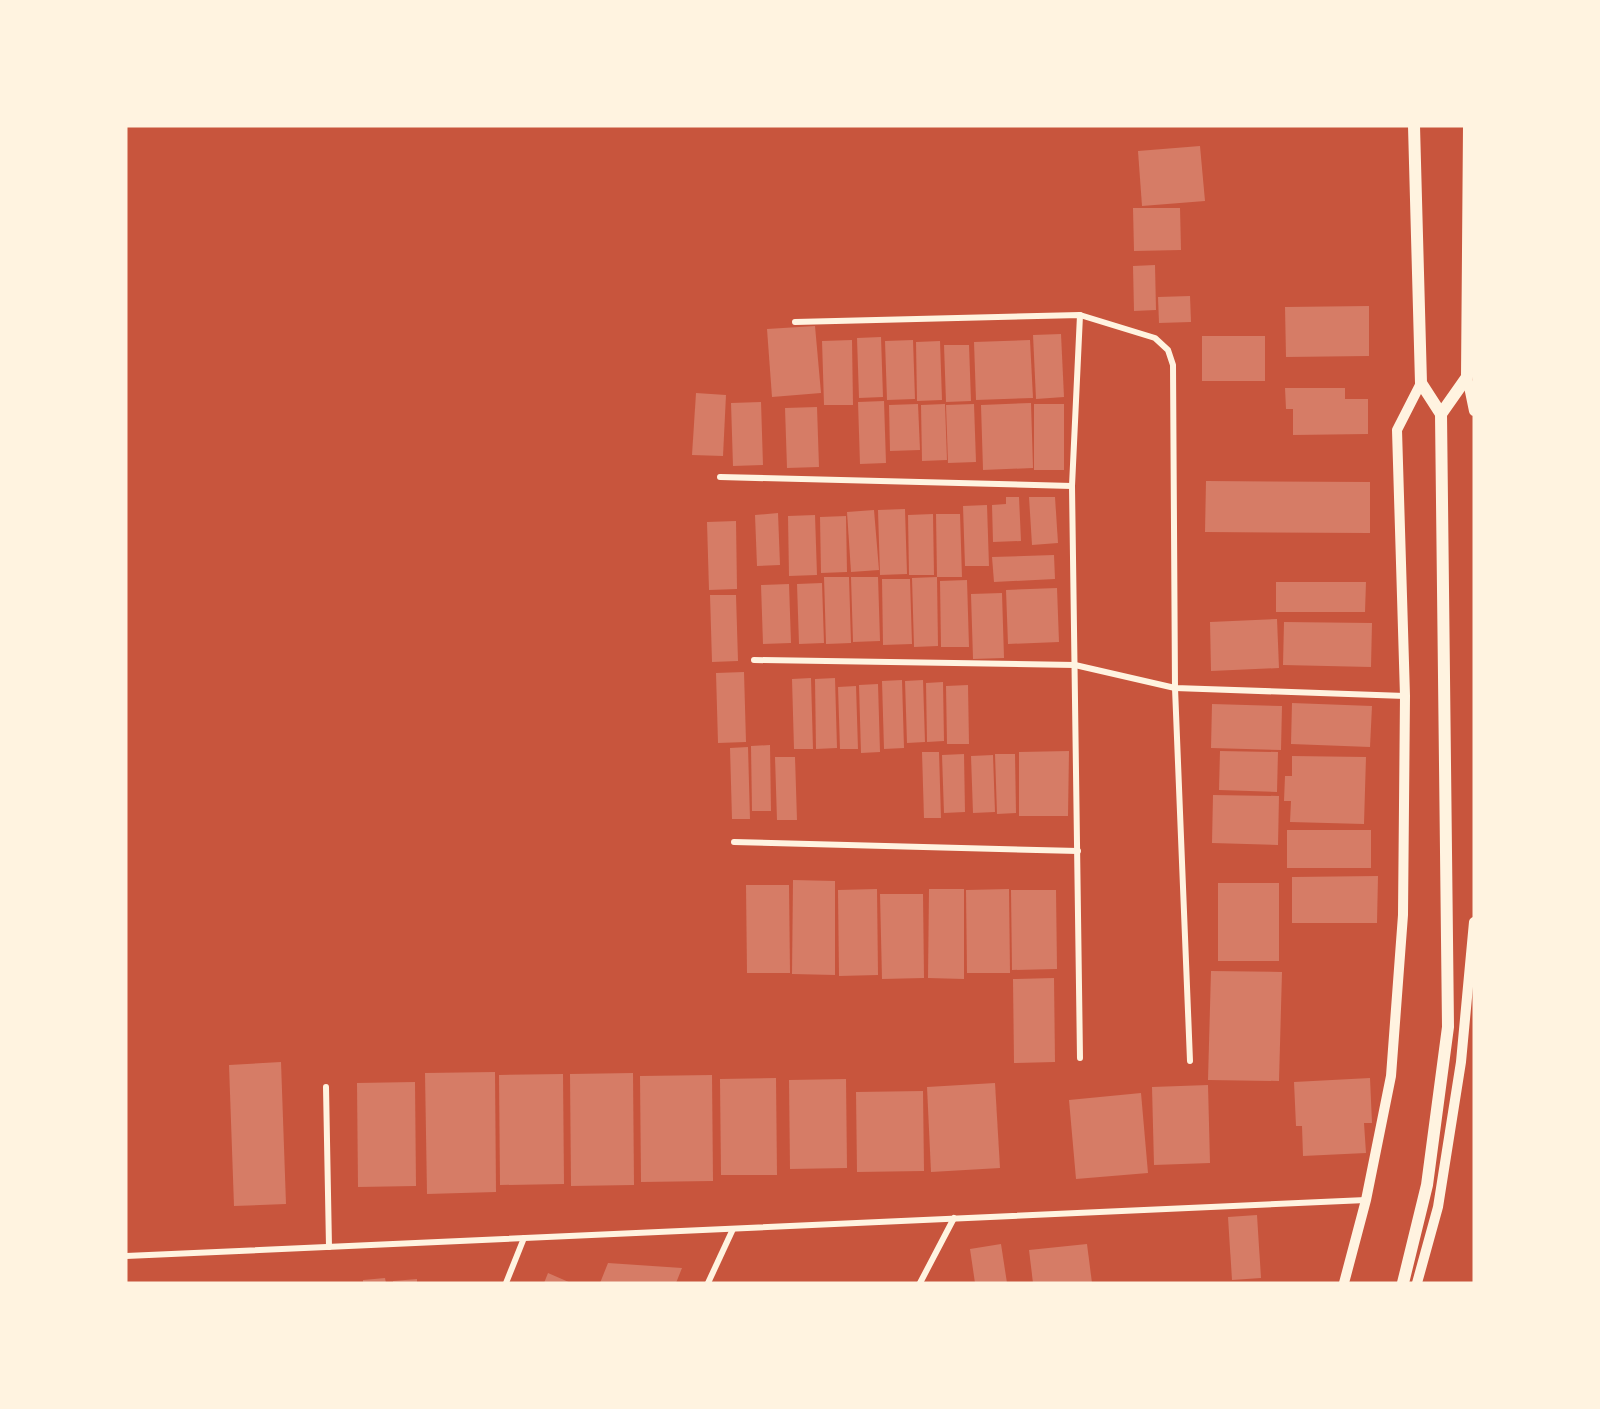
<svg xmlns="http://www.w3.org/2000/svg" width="1600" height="1409" font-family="'Titillium Web',sans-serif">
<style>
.building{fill:#d67c66}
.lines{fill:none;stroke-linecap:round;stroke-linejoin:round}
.minor{stroke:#fff3e0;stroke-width:6}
.tertiary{stroke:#fff3e0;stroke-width:10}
.secondary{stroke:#fff3e0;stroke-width:12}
</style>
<rect width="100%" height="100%" fill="#c8553d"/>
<g class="building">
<path d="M1200,146L1205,201L1142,206L1138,151Z"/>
<path d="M1133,208H1180L1181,250L1134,251Z"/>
<path d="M1155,265L1156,310L1134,311L1133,266Z"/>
<path d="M1190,296L1191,322L1159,323L1158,297Z"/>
<path d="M1369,306V356L1286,357L1285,307Z"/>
<path d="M815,326L821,393L772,397L767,329Z"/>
<path d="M1061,334L1064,397L1036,399L1033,335Z"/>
<rect x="1202" y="336" width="63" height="45"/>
<path d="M881,337L883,397L859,398L857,338Z"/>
<path d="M852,340L853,405H824L822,341Z"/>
<path d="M913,340L915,399L887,400L885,341Z"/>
<path d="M1030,340L1033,398L976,400L974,342Z"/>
<path d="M940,341L942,400L917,401L916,342Z"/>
<path d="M944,345H969L971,401L946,402Z"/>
<path d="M1285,388H1345V399H1368V434L1293,435V409H1286Z"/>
<path d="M696,393L726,395L723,456L692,455Z"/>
<path d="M884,401L886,463L860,464L858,402Z"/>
<path d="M761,402L763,465L733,466L731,403Z"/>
<path d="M1031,403L1033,468L983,470L981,405Z"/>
<path d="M918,404L920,450L890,451L889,405Z"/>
<path d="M945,404L947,460L922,461L921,405Z"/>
<path d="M974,404L976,462L948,463L946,405Z"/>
<rect x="1034" y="404" width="30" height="66"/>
<path d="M817,407L819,467L787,468L785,408Z"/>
<path d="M1206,481L1370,482V533L1205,532Z"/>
<path d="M1006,497H1019L1021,541L993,542L992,505L1006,504Z"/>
<path d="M1029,497H1055L1058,543L1032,545Z"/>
<path d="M987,505L989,566H965L963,506Z"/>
<path d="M905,509L907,574L880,575L878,510Z"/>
<path d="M874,510L879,570L851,572L847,512Z"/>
<path d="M778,513L780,565L757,566L755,515Z"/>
<path d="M933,514L934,575H909L908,515Z"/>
<path d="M936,514H960L962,577H937Z"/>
<path d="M815,515L817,575L789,576L788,516Z"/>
<path d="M846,516L847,572L821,573L820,517Z"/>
<path d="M736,521L737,589L709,590L707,522Z"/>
<path d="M1054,555L1055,579L994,582L992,557Z"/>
<path d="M824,577H849L851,643L826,644Z"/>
<path d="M851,577H878L880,641L853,642Z"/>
<path d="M937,577L938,646L914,647L912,578Z"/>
<path d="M882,579H910L912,644L883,645Z"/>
<path d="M967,580L969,647H941L940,581Z"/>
<path d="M1276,582H1366L1365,612H1276Z"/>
<path d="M822,583L824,643L799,644L797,584Z"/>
<path d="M789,584L791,643L763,644L761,585Z"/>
<path d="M1057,588L1059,642L1008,644L1006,590Z"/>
<path d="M1002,593L1004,658L973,659L971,594Z"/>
<path d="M710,595H736L738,661L712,662Z"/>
<path d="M1277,619L1279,668L1211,671L1210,622Z"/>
<path d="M1284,622L1372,623L1371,667L1283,665Z"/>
<path d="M744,672L746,742L718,743L716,673Z"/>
<path d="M811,678L813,749H794L792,679Z"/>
<path d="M835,678L837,748L816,749L815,679Z"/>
<path d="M902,680L904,748L884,749L882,681Z"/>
<path d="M923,680L925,742L907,743L905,681Z"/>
<path d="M943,682L944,741L927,742L926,683Z"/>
<path d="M878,684L880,752L861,753L859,685Z"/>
<path d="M968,685L969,744H947L946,686Z"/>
<path d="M856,686L858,749H840L838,687Z"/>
<path d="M1292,703L1372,706L1370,747L1291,744Z"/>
<path d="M1212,704L1282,706L1281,750L1211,748Z"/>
<path d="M770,745L771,811H752L751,746Z"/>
<path d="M748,747L750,819H732L730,748Z"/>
<path d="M1069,751L1068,816H1019V752Z"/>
<path d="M1220,751L1278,752L1277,792L1219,790Z"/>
<path d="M922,752H939L941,818H924Z"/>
<path d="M964,754L965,812L944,813L942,755Z"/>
<path d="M995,754H1015L1016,813L997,814Z"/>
<path d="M993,755L995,812L973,813L971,756Z"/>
<path d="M1292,756L1366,757L1364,824L1290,822L1291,801H1284L1285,776H1292Z"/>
<path d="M775,757H795L797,820H777Z"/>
<path d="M1213,795L1279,796L1278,845L1212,843Z"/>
<rect x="1287" y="830" width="84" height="38"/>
<path d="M1378,876L1377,923H1292V877Z"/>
<path d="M793,880L835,881V975L792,974Z"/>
<rect x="1218" y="883" width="61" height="78"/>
<path d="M746,885H789L790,973H747Z"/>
<path d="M877,889L878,975L839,976L838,890Z"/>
<path d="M929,889H964V979L928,978Z"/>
<path d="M1009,889L1010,973H967L966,890Z"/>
<path d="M1011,890H1056L1057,969L1012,970Z"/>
<path d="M880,894H923L924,978L882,979Z"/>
<path d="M1211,971L1282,972L1279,1081L1208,1080Z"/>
<path d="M1054,978L1055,1062L1014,1063L1013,979Z"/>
<path d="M281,1062L286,1204L234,1206L229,1065Z"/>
<path d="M495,1072L496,1192L427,1194L425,1073Z"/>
<path d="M633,1073L634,1185L571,1186L570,1074Z"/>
<path d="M563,1074L564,1184L500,1185L499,1075Z"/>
<path d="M712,1075L713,1181L641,1182L640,1076Z"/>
<path d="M776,1078L777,1175H721L720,1079Z"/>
<path d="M1370,1078L1372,1123H1364L1366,1153L1303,1156L1302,1126H1296L1294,1082Z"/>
<path d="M846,1079L847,1168L790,1169L789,1080Z"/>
<path d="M415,1082L416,1186L358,1187L357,1083Z"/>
<path d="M995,1083L1000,1168L931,1172L927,1087Z"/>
<path d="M1208,1085L1210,1163L1154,1165L1152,1087Z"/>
<path d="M923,1091L924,1171L857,1172L856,1092Z"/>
<path d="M1141,1093L1148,1173L1076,1179L1069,1100Z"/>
<path d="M1257,1215L1261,1278L1232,1280L1228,1217Z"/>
<path d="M1001,1244L1007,1283H975L970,1249Z"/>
<path d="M1087,1244L1092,1283H1033L1029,1250Z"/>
<path d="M608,1263L682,1268L676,1283H600Z"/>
<path d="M548,1273L571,1283H544Z"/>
<path d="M385,1278L386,1283H363V1280Z"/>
<path d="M417,1279V1283H393V1281Z"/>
</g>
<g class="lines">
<g class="minor">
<path d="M1080,315L1072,486L1080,1058"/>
<path d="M795,322L1080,315L1155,338L1168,350L1173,365L1175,688L1190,1061"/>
<path d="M720,477L1072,486"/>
<path d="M754,660L1075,665L1175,688L1405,696"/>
<path d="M734,842L1078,851"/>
<path d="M326,1087L329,1247"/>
<path d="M126,1256L1366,1200"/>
<path d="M506,1283L524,1238"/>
<path d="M708,1283L733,1229"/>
<path d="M920,1283L954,1218"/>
</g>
<g class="tertiary">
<path d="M1467,377L1474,411"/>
<path d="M1344,1283L1366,1200L1391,1076L1403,915L1405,696L1397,430L1421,383"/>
<path d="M1417,1283L1438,1207L1461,1062L1474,922"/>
</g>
<g class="secondary">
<path d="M1441,414L1467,377L1469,126"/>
<path d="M1403,1283L1427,1185L1448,1027L1441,414L1421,383L1414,126"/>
</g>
</g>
<rect width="1600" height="1409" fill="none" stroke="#fff3e0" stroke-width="255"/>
</svg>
